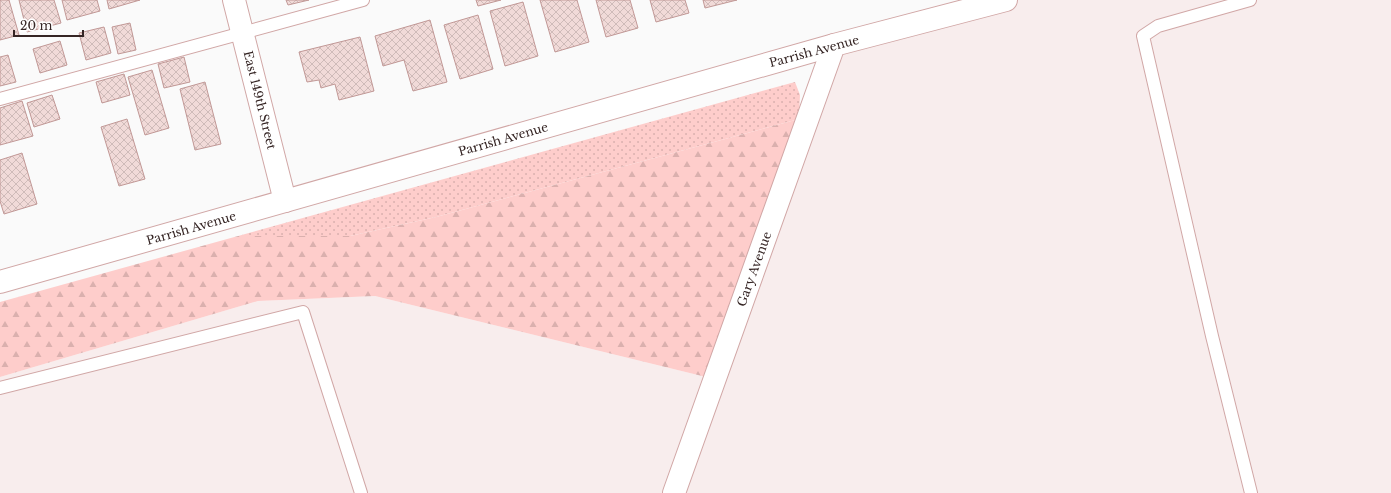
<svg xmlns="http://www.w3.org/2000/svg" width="1391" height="493" font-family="'Libre Baskerville',serif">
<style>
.built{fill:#f8eded}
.grass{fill:url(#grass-dots)}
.forest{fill:url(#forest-firs)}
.building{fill:url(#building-cross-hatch);stroke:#c19896}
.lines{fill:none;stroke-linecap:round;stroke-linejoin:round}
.lane-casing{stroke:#d1a7a6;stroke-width:14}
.street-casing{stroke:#d1a7a6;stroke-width:24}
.secondary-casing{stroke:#d1a7a6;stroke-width:24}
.lane{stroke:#fff;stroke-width:12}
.street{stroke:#fff;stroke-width:22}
.secondary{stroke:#fff;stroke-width:22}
.labels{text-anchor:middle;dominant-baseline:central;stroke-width:3;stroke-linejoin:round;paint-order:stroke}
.street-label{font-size:12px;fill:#352524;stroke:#fff}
</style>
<defs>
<pattern id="grass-dots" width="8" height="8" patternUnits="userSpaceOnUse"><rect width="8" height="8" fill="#fecdcb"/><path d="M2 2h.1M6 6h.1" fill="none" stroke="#dab0ae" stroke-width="1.8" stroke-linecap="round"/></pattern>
<pattern id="forest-firs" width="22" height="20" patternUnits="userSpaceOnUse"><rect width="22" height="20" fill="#fecdcb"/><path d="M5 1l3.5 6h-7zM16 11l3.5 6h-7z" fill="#dab0ae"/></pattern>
<pattern id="building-cross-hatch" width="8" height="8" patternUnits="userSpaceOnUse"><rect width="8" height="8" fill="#f1dad8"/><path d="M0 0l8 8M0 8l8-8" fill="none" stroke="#cfbbb9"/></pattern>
</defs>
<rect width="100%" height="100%" fill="#fafafa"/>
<g class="built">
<path d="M1001,0H1391V493H675L834,45Z"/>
<path d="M375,296L706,377L664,493H0V377L258,301Z"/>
</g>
<path class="grass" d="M795,82L800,95L799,119L436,217L350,236H238Z"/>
<path class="forest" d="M799,119L706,377L375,296L258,301L0,377V302L238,236H350L436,217Z"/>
<g class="building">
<path d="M0,0H9L19,35L0,40Z"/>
<path d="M19,0H54L61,23L27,32Z"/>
<path d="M62,0H97L100,11L67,20Z"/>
<path d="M107,0H140L109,9Z"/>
<path d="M286,0H309L288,5Z"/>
<path d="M476,0H501L478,6Z"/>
<path d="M540,0H577L589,42L555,52Z"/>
<path d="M596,0H630L638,28L606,37Z"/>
<path d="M650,0H685L689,13L656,22Z"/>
<path d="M703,0H737L705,8Z"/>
<path d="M523,2L538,56L505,66L490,11Z"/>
<path d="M478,15L493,69L460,79L444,25Z"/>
<path d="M430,20L447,82L413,91L404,60L383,66L375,36Z"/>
<path d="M130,23L136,50L118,54L112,27Z"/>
<path d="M104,27L111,53L86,60L79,33Z"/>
<path d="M360,37L374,91L339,100L335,84L321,88L319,80L307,82L299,52Z"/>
<path d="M60,41L67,65L40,73L33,49Z"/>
<path d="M8,55L16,82L0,86V57Z"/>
<path d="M184,57L190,82L164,88L158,64Z"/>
<path d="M152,70L169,128L145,135L128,77Z"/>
<path d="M124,74L130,95L102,103L96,82Z"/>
<path d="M205,82L221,144L195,150L180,89Z"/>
<path d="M52,95L60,119L34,127L27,103Z"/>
<path d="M22,101L33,136L0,145V108Z"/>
<path d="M127,119L145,179L119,186L101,127Z"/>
<path d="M22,153L37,204L4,214L0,201V160Z"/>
</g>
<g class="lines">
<defs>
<g id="lane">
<path d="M1250,0L1158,26L1143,36L1212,336L1251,493"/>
<path d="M0,99L363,0"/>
<path d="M0,388L303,312L361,493"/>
</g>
<g id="street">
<path d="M234,0L285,201"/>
<path d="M0,282L834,45"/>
</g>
<path id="secondary" d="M674,493L834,45L1006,0"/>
</defs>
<use href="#lane" class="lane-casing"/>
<use href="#street" class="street-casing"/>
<use href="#secondary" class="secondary-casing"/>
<use href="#lane" class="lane"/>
<use href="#street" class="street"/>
<use href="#secondary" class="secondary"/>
</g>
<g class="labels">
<g class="street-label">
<text transform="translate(814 51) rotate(-15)">Parrish Avenue</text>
<text transform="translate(260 100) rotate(76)">East 149th Street</text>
<text transform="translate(503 139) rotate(-16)">Parrish Avenue</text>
<text transform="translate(191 228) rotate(-16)">Parrish Avenue</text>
<text transform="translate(754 269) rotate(-70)">Gary Avenue</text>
</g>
</g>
<path d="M14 30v6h69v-6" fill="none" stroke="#352524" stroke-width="2"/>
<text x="20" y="30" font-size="12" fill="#352524" stroke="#ffffff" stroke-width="3" paint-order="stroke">20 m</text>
</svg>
